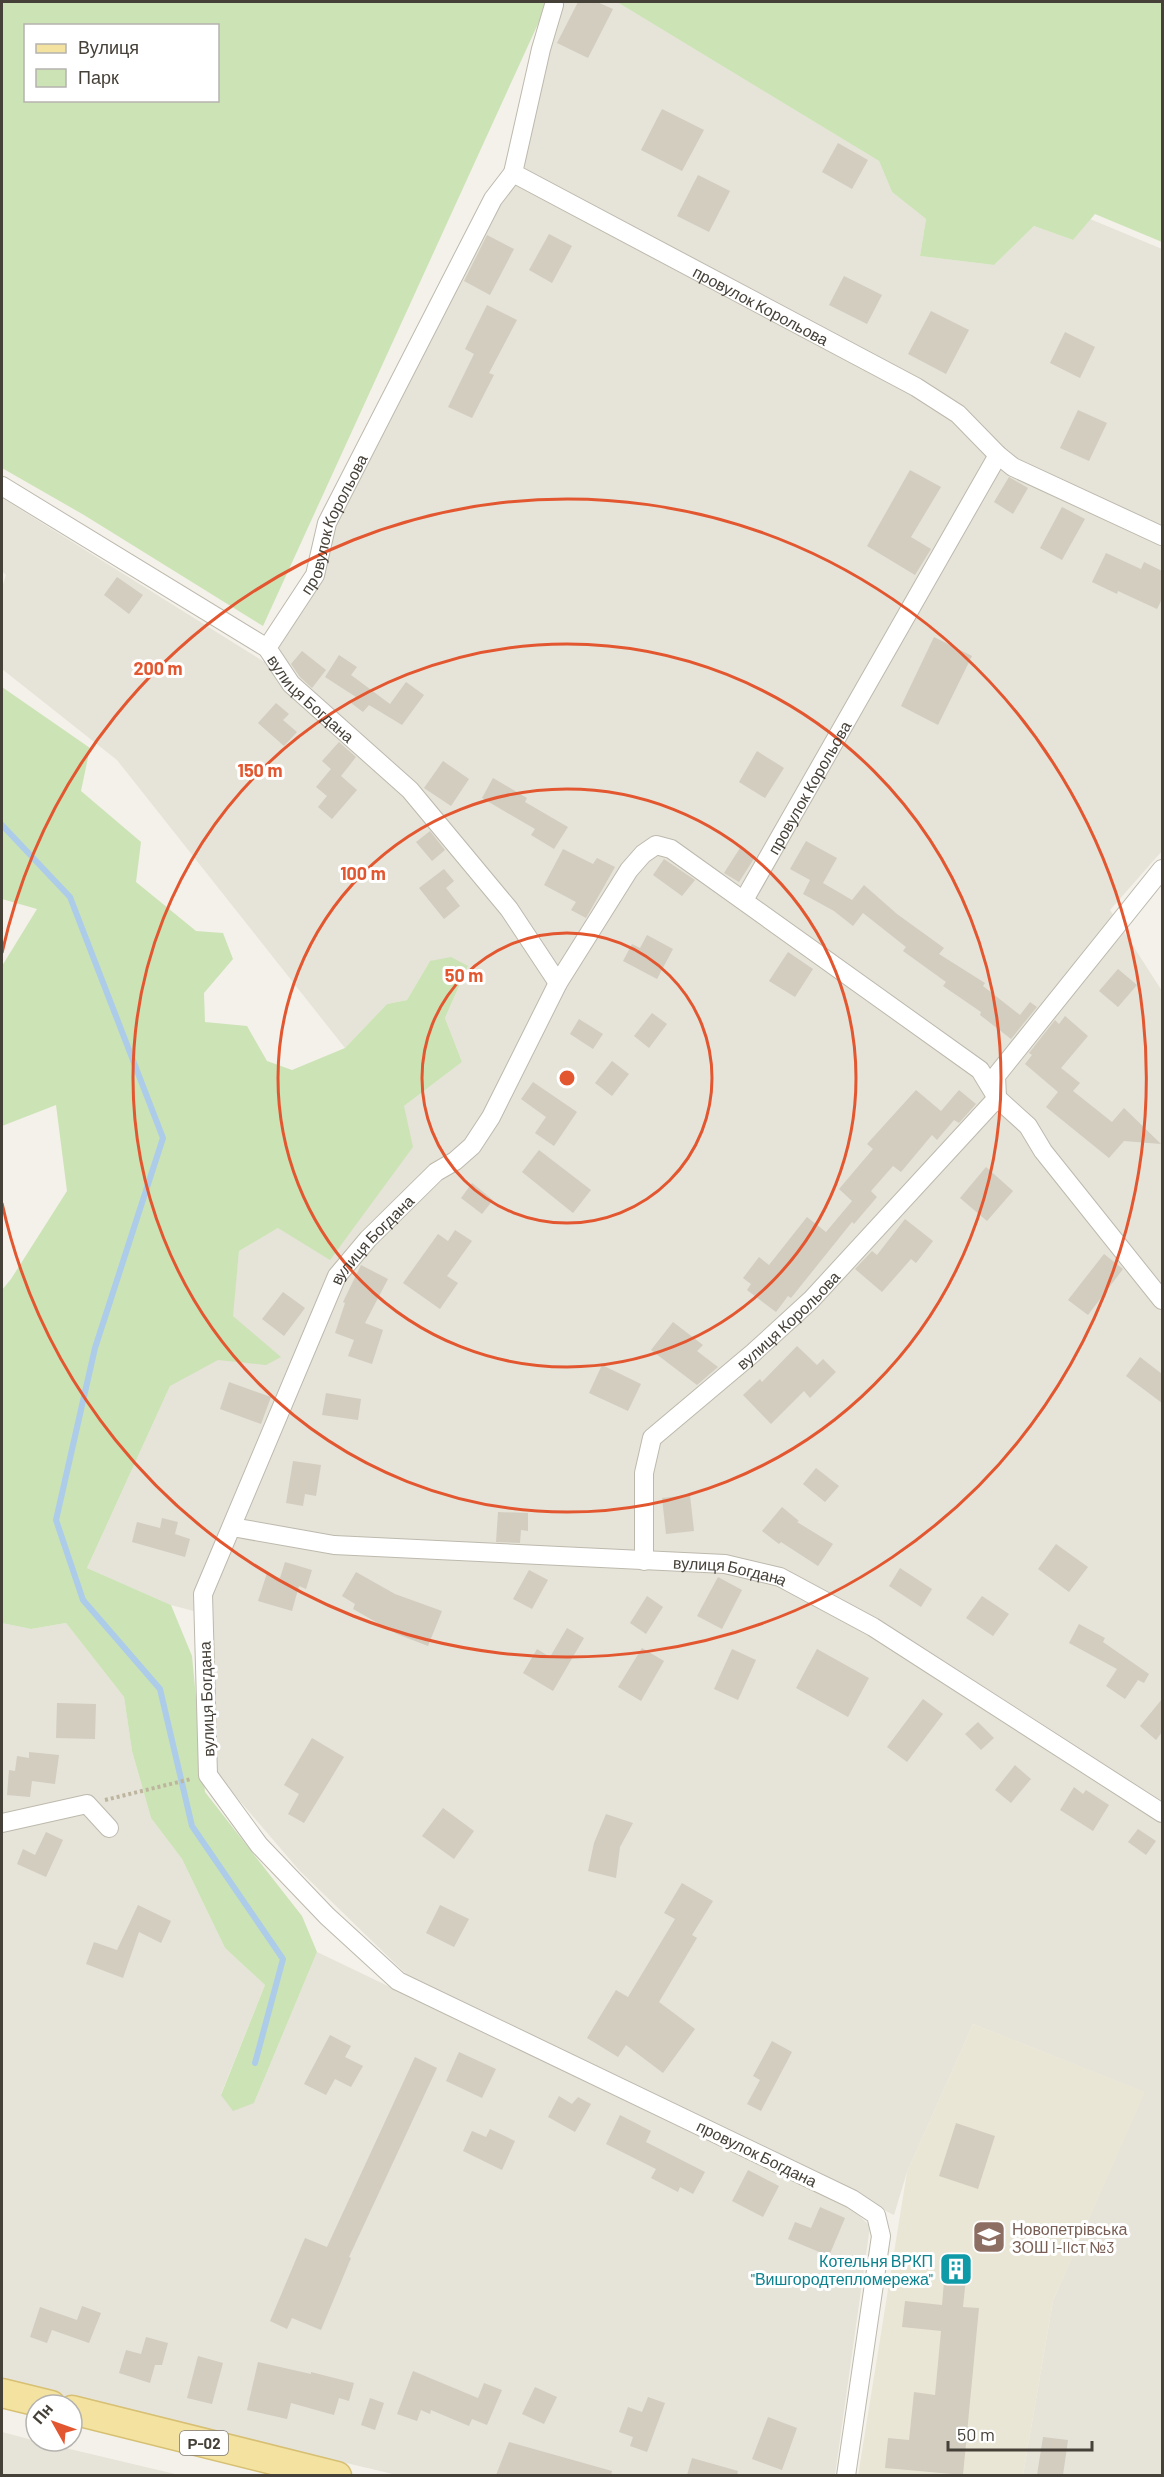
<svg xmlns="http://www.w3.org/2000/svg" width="1164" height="2477" font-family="Barlow,sans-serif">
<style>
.residential{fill:#e6e3d8}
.education{fill:#eae6d5}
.green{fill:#cce3b6;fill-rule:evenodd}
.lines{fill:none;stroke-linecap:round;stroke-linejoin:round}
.stream{stroke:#accce9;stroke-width:6}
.building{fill:#d3cdc0}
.minor-casing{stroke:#bdb9ad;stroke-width:20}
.primary-casing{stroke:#d7c073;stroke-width:31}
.path{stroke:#beb59f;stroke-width:4;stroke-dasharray:3 3;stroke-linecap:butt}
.minor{stroke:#fff;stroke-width:18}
.primary{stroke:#f4e2a1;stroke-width:28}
.ring{fill:none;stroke:#e35730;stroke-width:3}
.labels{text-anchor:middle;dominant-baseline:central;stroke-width:6;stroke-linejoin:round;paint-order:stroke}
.shield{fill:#fff;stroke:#7e7a74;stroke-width:1.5}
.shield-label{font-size:15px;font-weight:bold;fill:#464138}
.street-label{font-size:16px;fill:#464138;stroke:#fff}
.education-label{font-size:16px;fill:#785e54;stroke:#fff;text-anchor:start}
.culture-label{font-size:16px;fill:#0d838f;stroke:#fff;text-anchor:end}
.centre{fill:#e35730;stroke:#fff;stroke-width:3}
.ring-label{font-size:18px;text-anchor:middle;font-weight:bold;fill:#e35730;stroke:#fff;stroke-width:6;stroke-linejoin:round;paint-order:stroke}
</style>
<rect width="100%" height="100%" fill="#f3f1e9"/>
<g class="residential">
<path d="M562,2H617L879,161L892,192L926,219L920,256L994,265L1034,226L1073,240L1090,219L1162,249V851L1110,910L1162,991V2475H1023L1053,2301L1144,2092L973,2024L907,2172L894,2215L407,1975L299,1870L215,1772L209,1615L171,1605L87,1568L170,1386L232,1316L239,1251L278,1228L404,1106L462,1062L445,1018L468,967L430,961L407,1000L387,1004L345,1048L117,760L2,669V588L6,575L2,571V498L266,663L278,647L333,524L493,210L557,10Z"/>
<path d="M2,1623L31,1629L66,1623L124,1697L132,1751L151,1818L182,1859L225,1948L265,1985L221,2094L254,2103L317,1952L851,2208L870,2226L835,2475H397L2,2381Z"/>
<path d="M2,2432L36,2441L179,2475H2Z"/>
</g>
<path class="education" d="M973,2024L1145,2092L1053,2301L1023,2475L858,2476L907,2172Z"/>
<g class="green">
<path d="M2,2H548L263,626L84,515L2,468ZM26,26H218V100H26Z"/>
<path d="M617,2H1162V242L1095,214L1073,240L1034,226L994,265L920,256L926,219L892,192L879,161Z"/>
<path d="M2,687L90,748L81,791L141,842L136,882L196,931L223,933L233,959L204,993L205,1022L247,1026L267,1061L292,1070L345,1048L387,1004L407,1000L430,961L451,957L468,966L445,1018L462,1062L404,1106L413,1147L330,1260L278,1228L239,1251L233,1316L281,1357L266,1365L218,1360L170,1386L87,1568L171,1605L192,1656L205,1792L302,1916L317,1952L254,2103L233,2111L221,2095L265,1985L225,1948L182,1859L151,1818L132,1751L124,1697L66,1623L31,1629L2,1623V1290L11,1279L67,1191L56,1105L2,1126V966L37,909L2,899Z"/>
</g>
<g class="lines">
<path class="stream" d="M2,825L70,897L163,1138L95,1348L56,1520L83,1600L160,1689L192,1826L283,1959L255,2063"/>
</g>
<g class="building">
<path d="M578,2H597L613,9L588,58L557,43Z"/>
<path d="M662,109L704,130L682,171L641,150Z"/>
<path d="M838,143L868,160L852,189L822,172Z"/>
<path d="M698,175L730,191L709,232L677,216Z"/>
<path d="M549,234L572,246L552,283L529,270Z"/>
<path d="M487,235L514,249L490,295L464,281Z"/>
<path d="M844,276L882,295L867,324L829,305Z"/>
<path d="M487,305L517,320L489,373L494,375L472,418L448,407L474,354L465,349Z"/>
<path d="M931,311L969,330L946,374L908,354Z"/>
<path d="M1065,332L1095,347L1080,378L1050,363Z"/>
<path d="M1078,410L1107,423L1089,461L1060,448Z"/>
<path d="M910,470L941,487L911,537L931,549L915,575L867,546Z"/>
<path d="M1009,477L1028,488L1013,514L994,502Z"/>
<path d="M1062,507L1085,519L1062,560L1040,548Z"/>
<path d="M1106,553L1141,569L1144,562L1162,571V599L1157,609L1118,591L1117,594L1092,582Z"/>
<path d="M117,577L143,595L129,614L104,595Z"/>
<path d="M934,637L972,656L938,725L901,706Z"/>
<path d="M302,651L326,670L312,688L300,677L291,664Z"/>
<path d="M339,655L357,667L351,675L390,704L406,682L424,695L402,725L369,705L363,712L351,703L356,697L325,677Z"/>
<path d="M276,703L289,714L283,720L297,732L284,746L258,723Z"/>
<path d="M339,742L356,757L341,776L357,790L332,819L318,807L327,796L316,787L331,769L322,761Z"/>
<path d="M757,751L784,768L765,798L739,782Z"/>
<path d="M443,761L469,779L451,806L424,788Z"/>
<path d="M493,778L527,798L525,802L568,827L554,849L531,835L535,829L482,798Z"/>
<path d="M430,831L445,850L432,861L416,842Z"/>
<path d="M806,841L837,858L823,883L852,900L864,885L897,914L944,948L939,954L985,983L983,986L1020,1015L1030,1002L1037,1007L1011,1039L980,1015L981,1012L943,986L946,982L903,951L906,947L863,913L853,926L834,911L803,894L810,880L790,869Z"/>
<path d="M740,848L755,857L739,882L724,873Z"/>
<path d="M563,849L593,864L597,858L615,867L586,918L571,910L576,902L544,885Z"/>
<path d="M664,859L695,880L682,896L653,875Z"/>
<path d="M444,869L454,881L446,888L460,906L444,919L419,888Z"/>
<path d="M647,935L673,949L657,979L623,961L632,944L640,948Z"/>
<path d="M788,952L813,969L795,997L769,981Z"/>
<path d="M1118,969L1137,985L1118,1007L1099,991Z"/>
<path d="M652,1013L667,1024L649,1048L634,1036Z"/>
<path d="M1065,1016L1088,1036L1061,1068L1080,1083L1073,1091L1112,1122L1124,1108L1161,1144L1124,1141L1109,1158L1046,1107L1058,1092L1025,1064L1032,1055L1029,1053L1055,1020L1059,1024Z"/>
<path d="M579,1019L603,1034L593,1049L570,1034Z"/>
<path d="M612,1061L629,1074L612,1096L595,1083Z"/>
<path d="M533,1082L577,1112L554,1146L535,1133L546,1117L521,1099Z"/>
<path d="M916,1090L941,1111L959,1090L976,1104L959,1123L954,1120L937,1140L932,1135L901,1172L893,1166L871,1191L877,1197L854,1224L852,1222L791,1298L788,1296L776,1312L747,1290L751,1284L743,1278L759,1257L769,1265L807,1217L826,1232L852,1201L839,1189L873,1149L867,1144Z"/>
<path d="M539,1150L591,1190L573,1213L522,1172Z"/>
<path d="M986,1167L1013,1191L987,1221L960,1198Z"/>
<path d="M472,1183L493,1200L482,1214L461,1198Z"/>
<path d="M905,1219L933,1241L916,1263L911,1259L882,1292L855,1269L872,1251L877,1255Z"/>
<path d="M455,1230L472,1241L447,1276L458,1283L440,1309L403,1283L438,1234L448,1241Z"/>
<path d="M1104,1254L1123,1269L1088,1315L1068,1300Z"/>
<path d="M361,1265L388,1279L365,1323L383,1330L372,1364L348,1356L354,1340L335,1333L345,1303L343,1302Z"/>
<path d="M283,1292L305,1308L284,1336L262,1319Z"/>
<path d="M673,1322L703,1345L697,1351L718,1367L697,1385L651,1350Z"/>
<path d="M797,1346L817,1365L823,1359L836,1372L810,1398L804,1391L771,1424L743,1395L760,1379L762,1382Z"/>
<path d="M1140,1357L1162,1374V1403L1126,1376Z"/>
<path d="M602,1365L641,1384L628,1411L589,1393Z"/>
<path d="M229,1382L271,1397L261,1424L220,1409Z"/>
<path d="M326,1393L361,1399L358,1420L322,1415Z"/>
<path d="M293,1461L321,1465L316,1496L305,1494L303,1506L286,1503Z"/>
<path d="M816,1468L839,1486L825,1502L803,1484Z"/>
<path d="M690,1495L694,1531L666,1534L662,1498Z"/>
<path d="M782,1507L799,1521L797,1522L833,1544L818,1566L781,1542L779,1544L762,1531Z"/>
<path d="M498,1512L528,1513V1531L521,1530L520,1543L496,1542Z"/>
<path d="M162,1518L178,1522L175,1534L190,1539L185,1557L132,1542L137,1522L160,1528Z"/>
<path d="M1056,1544L1088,1567L1069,1592L1038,1569Z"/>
<path d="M285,1562L312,1570L306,1589L299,1586L292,1611L258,1601L267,1573L280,1578Z"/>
<path d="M900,1568L932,1589L921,1607L889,1586Z"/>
<path d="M529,1570L548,1580L532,1609L513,1599Z"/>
<path d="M356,1572L395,1594L442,1611L428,1646L397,1634L353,1609L355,1604L342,1596Z"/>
<path d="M718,1577L742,1590L722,1629L697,1616Z"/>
<path d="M647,1596L663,1607L646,1634L630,1623Z"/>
<path d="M982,1596L1009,1614L993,1636L966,1618Z"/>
<path d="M1079,1624L1105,1638L1103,1642L1149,1674L1144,1683L1138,1680L1125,1699L1106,1686L1117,1669L1069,1643Z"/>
<path d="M567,1628L584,1638L553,1691L523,1673L537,1649L550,1657Z"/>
<path d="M642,1648L664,1661L641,1701L618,1687Z"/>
<path d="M732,1649L756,1660L738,1700L714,1689Z"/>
<path d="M817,1649L869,1678L848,1717L796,1688Z"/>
<path d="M923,1699L943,1714L907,1762L887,1747Z"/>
<path d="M1162,1699V1732L1156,1740L1140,1726Z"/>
<path d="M57,1703L96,1704L95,1739L56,1738Z"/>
<path d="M978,1722L994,1738L981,1750L965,1734Z"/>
<path d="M312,1738L344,1757L304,1823L288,1814L299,1794L284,1785Z"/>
<path d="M29,1752L59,1755L55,1784L32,1781L30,1797L7,1795L9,1770L15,1771L17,1756L29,1758Z"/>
<path d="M1015,1765L1031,1779L1011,1803L995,1790Z"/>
<path d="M1074,1787L1083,1794L1086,1790L1109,1805L1093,1831L1060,1810Z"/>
<path d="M443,1808L474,1831L454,1859L422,1836Z"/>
<path d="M606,1814L633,1823L620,1847L616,1878L588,1871L594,1843Z"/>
<path d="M1138,1829L1156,1841L1146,1855L1128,1842Z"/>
<path d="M46,1832L63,1840L46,1877L17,1864L23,1849L35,1855Z"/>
<path d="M682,1883L713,1901L692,1935L697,1938L659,2002L695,2029L663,2073L626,2045L618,2057L587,2038L616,1990L628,1997L675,1919L664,1913Z"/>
<path d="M138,1905L171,1921L161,1943L139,1932L123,1978L86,1964L94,1942L117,1950Z"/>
<path d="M440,1905L469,1919L454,1947L426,1933Z"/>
<path d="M330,2035L351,2046L345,2057L363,2066L351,2087L335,2079L326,2095L304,2084Z"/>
<path d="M772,2041L792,2052L761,2111L747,2104L760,2080L753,2076Z"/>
<path d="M459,2052L496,2069L482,2098L446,2081Z"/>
<path d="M415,2057L437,2068L349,2257L351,2258L321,2330L292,2318L287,2329L270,2321L305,2238L327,2247Z"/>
<path d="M559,2096L572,2104L578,2097L591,2104L575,2132L548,2117Z"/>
<path d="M620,2115L651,2131L646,2142L705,2172L693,2194L680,2187L678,2192L651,2178L656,2169L606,2144Z"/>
<path d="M956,2123L995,2136L978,2189L939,2176Z"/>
<path d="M490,2129L515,2141L502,2170L463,2151L472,2131L486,2137Z"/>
<path d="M748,2170L779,2186L763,2217L732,2201Z"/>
<path d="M820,2207L845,2218L829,2256L788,2239L795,2222L811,2228Z"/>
<path d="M946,2257L968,2259L963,2307L979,2308L963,2475L885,2468L888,2438L909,2440L914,2392L935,2395L941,2331L902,2327L905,2301L942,2305Z"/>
<path d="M82,2306L101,2313L89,2343L52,2330L47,2343L30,2337L40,2307L77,2320Z"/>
<path d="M146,2337L168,2343L162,2365H155L150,2383L119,2373L126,2350L141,2354Z"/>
<path d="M198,2356L223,2363L212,2404L187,2398Z"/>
<path d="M258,2362L311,2374V2372L354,2383L349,2401L339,2398L334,2415L291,2403L287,2419L247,2410Z"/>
<path d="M413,2371L478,2398L484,2383L502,2390L487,2425L472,2419L469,2426L431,2410L430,2414L421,2410L417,2421L397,2414Z"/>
<path d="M535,2387L557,2397L544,2424L522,2414Z"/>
<path d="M648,2397L665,2403L647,2452L630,2446L633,2437L619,2432L628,2407L642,2412Z"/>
<path d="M370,2398L384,2403L375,2430L361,2425Z"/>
<path d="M768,2417L797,2428L782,2470L752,2459Z"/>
<path d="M1043,2437L1068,2440L1063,2475H1037Z"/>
<path d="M509,2442L612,2471L611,2475H496Z"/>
<path d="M692,2458L738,2471L737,2475H687Z"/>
</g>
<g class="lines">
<defs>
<g id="minor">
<path id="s1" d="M554,5L541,49L513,173L916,387L958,414L998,455L1013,467L1162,536"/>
<path id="s2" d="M2,486L267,648L291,684L410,790L509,909L558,983"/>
<path id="s3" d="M267,648L315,575L327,523L493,199L513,173"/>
<path id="s4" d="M744,900L998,455"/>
<path id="s5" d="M232,1527L334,1545L725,1564L780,1577L873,1627L1162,1813"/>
<path id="s6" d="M644,1561V1473L652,1438L753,1353L811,1300L997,1098L996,1076L1162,869"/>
<path d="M2,1823L87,1804L109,1828"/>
<path id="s7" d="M846,2476L881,2236L876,2215L852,2199L398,1981L327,1916L259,1845L208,1775L203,1594L337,1276L368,1239L436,1172L455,1161L472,1146L491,1117L558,983L629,870L643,854L656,845L671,849L980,1070L997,1098L1028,1126L1043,1151L1162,1300"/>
</g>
<g id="primary">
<path d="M2,2393L51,2405"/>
<path d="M72,2410L337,2476"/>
</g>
</defs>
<use href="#minor" class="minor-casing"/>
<use href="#primary" class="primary-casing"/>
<path class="path" d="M105,1800L191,1779"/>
<use href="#minor" class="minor"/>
<use href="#primary" class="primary"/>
</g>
<g class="ring">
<circle cx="567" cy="1078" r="145"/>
<circle cx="567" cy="1078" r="289"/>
<circle cx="567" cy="1078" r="434"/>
<path d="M2 953A579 579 0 1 1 2 1203"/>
</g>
<defs>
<symbol id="school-square" viewBox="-11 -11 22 22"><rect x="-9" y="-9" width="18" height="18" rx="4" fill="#8d6e63" stroke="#fff"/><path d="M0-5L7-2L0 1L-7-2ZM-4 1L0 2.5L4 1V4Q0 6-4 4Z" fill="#fff"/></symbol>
<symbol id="building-square" viewBox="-11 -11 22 22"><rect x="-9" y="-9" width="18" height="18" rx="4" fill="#0f9aa8" stroke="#fff"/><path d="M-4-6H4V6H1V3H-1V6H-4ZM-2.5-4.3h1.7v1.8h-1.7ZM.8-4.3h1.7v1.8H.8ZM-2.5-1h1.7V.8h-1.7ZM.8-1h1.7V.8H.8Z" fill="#fff"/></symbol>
</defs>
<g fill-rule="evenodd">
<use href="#school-square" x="970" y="2218" width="38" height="38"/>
<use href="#building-square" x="937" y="2250" width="38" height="38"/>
</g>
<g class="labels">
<rect class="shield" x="180" y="2431" width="48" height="24" rx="4.5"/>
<g class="shield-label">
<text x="204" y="2443">Р-02</text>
</g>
<g class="street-label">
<text stroke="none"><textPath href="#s1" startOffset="454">провулок Корольова</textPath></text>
<text stroke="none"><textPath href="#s3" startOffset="142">провулок Корольова</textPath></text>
<text stroke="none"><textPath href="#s2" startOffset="378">вулиця Богдана</textPath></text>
<text stroke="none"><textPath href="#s4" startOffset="130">провулок Корольова</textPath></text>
<text stroke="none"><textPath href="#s7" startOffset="1654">вулиця Богдана</textPath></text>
<text stroke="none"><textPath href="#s6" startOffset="304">вулиця Корольова</textPath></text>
<text stroke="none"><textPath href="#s5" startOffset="501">вулиця Богдана</textPath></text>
<text transform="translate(206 1699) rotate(-92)">вулиця Богдана</text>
<text transform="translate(757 2153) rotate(26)">провулок Богдана</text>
</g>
<g class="education-label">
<text x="1012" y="2228">Новопетрівська<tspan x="1012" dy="18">ЗОШ I-IIст №3</tspan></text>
</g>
<g class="culture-label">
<text x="933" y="2260">Котельня ВРКП<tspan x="933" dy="18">"Вишгородтепломережа"</tspan></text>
</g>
</g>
<circle cx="567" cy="1078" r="9" class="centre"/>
<g class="ring-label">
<text x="158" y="675">200 m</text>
<text x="260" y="777">150 m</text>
<text x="363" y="880">100 m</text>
<text x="464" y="982">50 m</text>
</g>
<rect width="1164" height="2477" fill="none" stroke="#464138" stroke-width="6"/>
<rect x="24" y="24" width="195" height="78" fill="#ffffff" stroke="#b5b3af" stroke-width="1.5"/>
<rect x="36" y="44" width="30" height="9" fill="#f4e2a1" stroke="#b5b3af" stroke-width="1.5"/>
<text x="78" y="54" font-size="18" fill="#464138">Вулиця</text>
<rect x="36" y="69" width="30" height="18" fill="#cce3b6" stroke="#b5b3af" stroke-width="1.5"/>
<text x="78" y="84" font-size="18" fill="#464138">Парк</text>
<g transform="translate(54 2423) rotate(310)"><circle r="28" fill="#ffffff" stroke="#b5b3af" stroke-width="1.5"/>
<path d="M0-4.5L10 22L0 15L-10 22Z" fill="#e35730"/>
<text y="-9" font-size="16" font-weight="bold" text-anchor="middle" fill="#464138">Пн</text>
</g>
<path d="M948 2441v9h144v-9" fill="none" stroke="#464138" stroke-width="3"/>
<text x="957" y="2441" font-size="18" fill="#464138" stroke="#ffffff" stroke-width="4.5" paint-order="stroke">50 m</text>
</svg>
